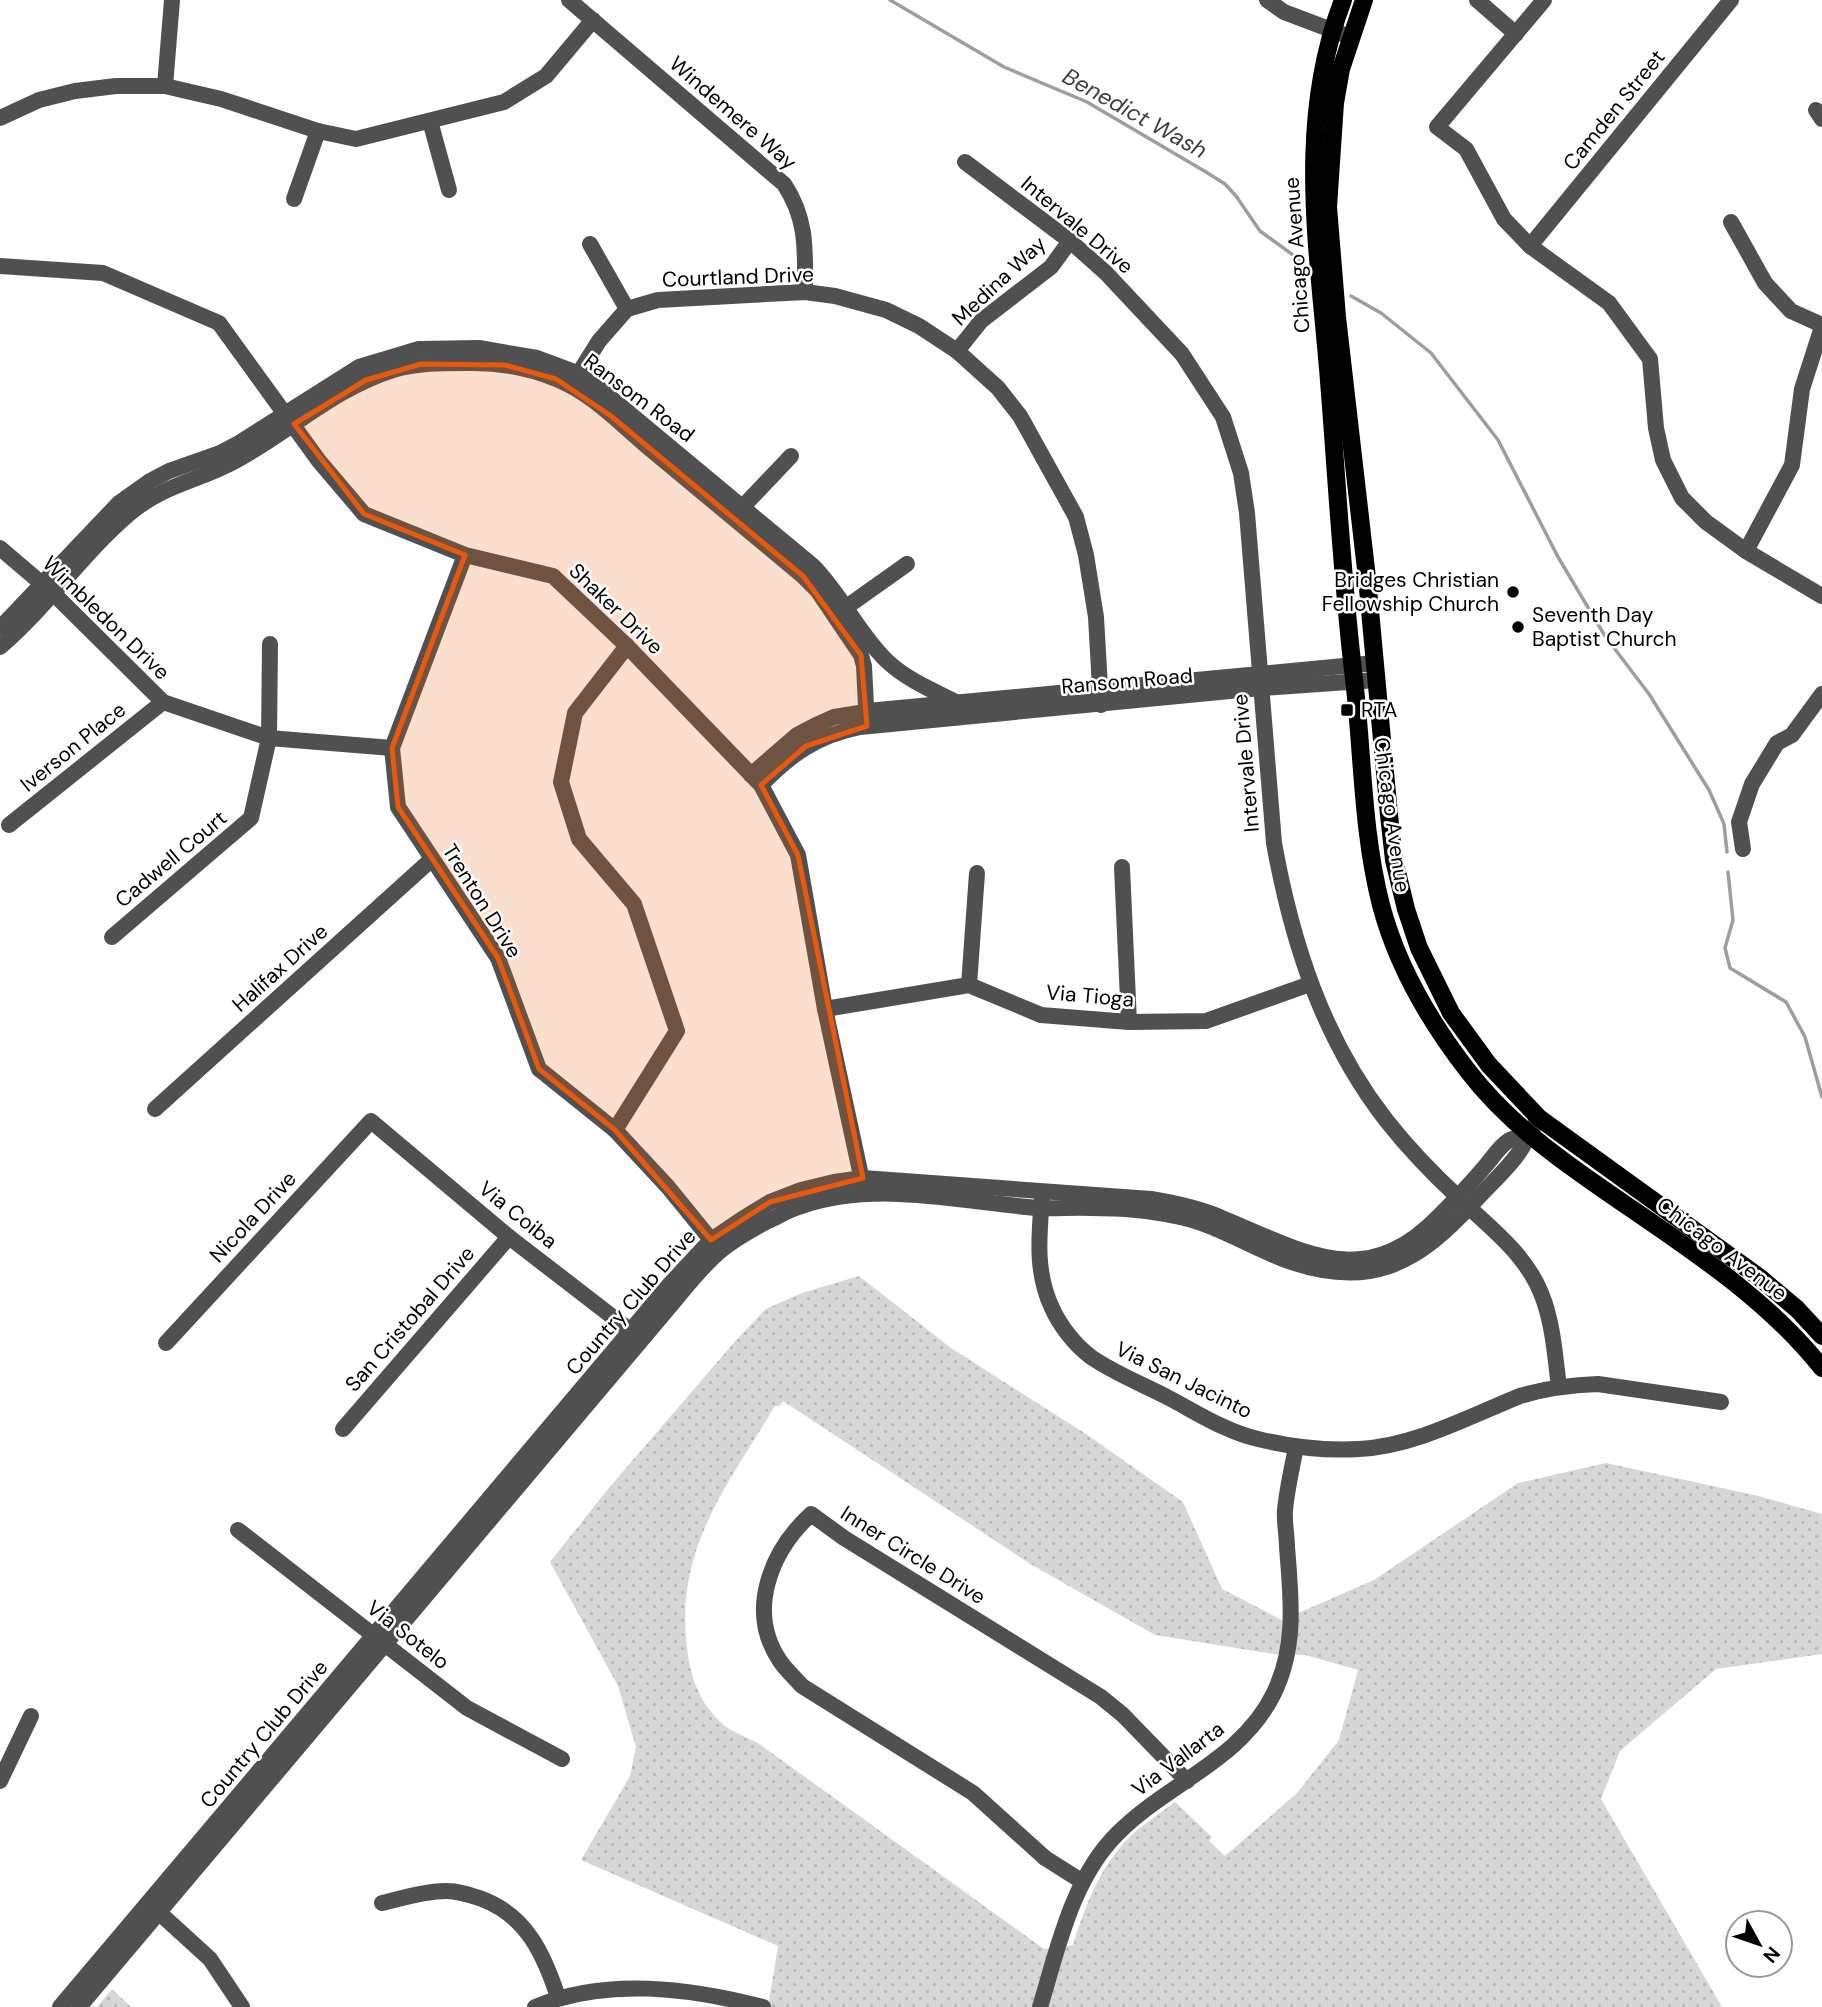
<svg xmlns="http://www.w3.org/2000/svg" width="1822" height="2007" font-family="'DM Sans',sans-serif">
<style>
.grass{fill:url(#grass-dots);fill-rule:evenodd}
.lines{fill:none;stroke-linecap:round;stroke-linejoin:round}
.stream{stroke:#9e9e9e;stroke-width:3.5}
.minor{stroke:#505050;stroke-width:16}
.major{stroke:#000;stroke-width:18}
.marked{fill:#e8590c;fill-opacity:0.2;stroke:#e8590c;stroke-width:5;stroke-linejoin:round}
.poi-dot{fill:#000;stroke:#fff;stroke-width:2.5}
.labels{text-anchor:middle;dominant-baseline:central;stroke-width:5;stroke-linejoin:round;paint-order:stroke}
.street-label{font-size:21px;fill:#000;stroke:#fff}
.poi-label{font-size:21px;fill:#000;stroke:#fff;text-anchor:start}
.water-label{font-size:23px;font-style:italic;fill:#3f3f3f;stroke:#fff}
</style>
<defs>
<pattern id="grass-dots" width="8" height="8" patternUnits="userSpaceOnUse" patternTransform="scale(1.75)"><rect width="8" height="8" fill="#d7d7d7"/><path d="M2 2h.1M6 6h.1" fill="none" stroke="#b7b7b7" stroke-width="1.8" stroke-linecap="round"/></pattern>
</defs>
<rect width="100%" height="100%" fill="#fff"/>
<g class="grass">
<path d="M859,1276L951,1348L1086,1434L1183,1502L1222,1589L1282,1620L1374,1580L1518,1483L1606,1463L1759,1496L1822,1514V1654L1716,1669L1620,1751L1601,1799L1722,2007H768L778,1946L581,1860L630,1776L636,1747L618,1686L550,1562L608,1489L738,1338L766,1309L802,1293ZM783,1401L1032,1565L1155,1635L1273,1654L1305,1655L1358,1670L1339,1740L1297,1793L1225,1856L1209,1841L1212,1837L1175,1802C1162,1812 1148,1821 1136,1831C1102,1861 1086,1903 1073,1945L1044,1949L758,1743C748,1738 735,1733 725,1726C697,1703 688,1670 686,1636C678,1544 731,1480 775,1406H780Z"/>
<path d="M112,1989L131,2007H97Z"/>
</g>
<g class="lines">
<g class="stream">
<path d="M890,0L1004,67L1087,102L1206,172L1225,184L1236,196L1260,231L1304,263"/>
<path d="M1351,296L1381,313L1431,353L1498,440L1558,557L1605,636L1649,694L1709,790L1724,824L1727,852"/>
<path d="M1728,872L1733,920L1725,948L1730,968L1786,1002L1805,1037L1822,1097"/>
</g>
<g class="minor">
<path d="M569,0L784,184C808,220 805,252 805,292"/>
<path d="M1267,0L1284,12L1350,37"/>
<path d="M1477,0L1516,34"/>
<path d="M1544,0L1437,127L1466,149L1504,219L1530,246L1609,303L1650,359L1656,428L1663,460L1682,498L1706,522L1746,551L1822,596"/>
<path d="M165,86L172,0"/>
<path d="M1816,110L1822,119"/>
<path d="M0,118L39,100L75,91L116,86H165L221,99L318,131L356,139L504,102L546,76L593,20"/>
<path d="M430,121L449,190"/>
<path d="M965,162L1070,241L1106,273L1182,354L1223,417L1241,473L1247,513L1274,843C1292,943 1323,1039 1386,1120C1408,1148 1433,1174 1459,1198C1489,1227 1525,1253 1541,1293C1553,1322 1555,1356 1559,1387"/>
<path d="M294,199L318,131"/>
<path d="M1731,222L1765,283L1791,311L1822,325"/>
<path d="M590,244L627,309"/>
<path d="M1530,246L1731,0"/>
<path d="M0,266L103,273L219,323L319,461L364,514L465,555L553,576L627,646L761,785L798,855L825,1009L863,1185"/>
<path d="M957,351L981,321L1051,267L1070,241"/>
<path d="M574,381L599,341L627,309L658,300L805,292L835,296L886,310L919,326L957,351L998,388L1020,416L1076,517L1086,555L1096,617L1101,705"/>
<path d="M735,515L791,456"/>
<path d="M0,548L54,594L163,702L269,738L392,748"/>
<path d="M1746,551L1792,465L1802,389L1822,327"/>
<path d="M465,555L392,748L398,807L498,958L539,1069L615,1130L668,1187L716,1246"/>
<path d="M838,613L907,564"/>
<path d="M0,628L119,503L150,481L169,471L220,453L239,443L359,367L419,349L479,348L537,358L580,374L594,384L813,566C841,594 858,633 887,661C907,680 934,691 958,703"/>
<path d="M0,647C47,607 82,554 129,514C164,484 200,481 237,460C289,432 335,388 393,370C417,363 442,363 466,363C500,362 539,369 569,385C598,400 623,426 648,447C700,490 752,533 803,576L817,590L861,655L864,666L867,726"/>
<path d="M751,775L797,735L816,725L834,717L878,710L1375,663"/>
<path d="M761,785C792,753 817,736 860,727L1261,688L1377,680"/>
<path d="M9,825L163,702"/>
<path d="M1743,849L1739,822L1752,784L1777,743L1792,735L1822,694"/>
<path d="M1122,867L1129,1022"/>
<path d="M112,937L251,818L269,738L270,644"/>
<path d="M969,985L977,873"/>
<path d="M825,1009L969,985L1041,1015L1129,1022L1206,1021L1310,984"/>
<path d="M155,1109L432,859"/>
<path d="M615,1130L677,1031L634,904L579,839L561,782L575,713L627,646"/>
<path d="M1042,1198C1039,1236 1035,1272 1052,1308C1060,1326 1075,1345 1091,1357C1114,1373 1142,1384 1167,1397C1196,1412 1226,1432 1258,1439C1291,1447 1325,1451 1359,1449C1415,1446 1468,1417 1520,1396C1546,1388 1571,1385 1598,1384L1721,1402"/>
<path d="M166,1343L371,1121L509,1237L640,1338"/>
<path d="M343,1429L509,1237"/>
<path d="M238,1530L467,1708L562,1759"/>
<path d="M0,1781L31,1716"/>
<path d="M1083,1882L1045,1858L973,1793L802,1686C795,1678 786,1670 780,1661C746,1611 771,1551 811,1514L844,1538L1101,1697L1123,1715L1187,1781"/>
<path d="M382,1903C403,1898 425,1891 446,1891C459,1891 470,1895 482,1899C527,1916 544,1955 558,1997"/>
<path d="M154,1908L210,1959L242,2007"/>
<path d="M60,2007L670,1284L711,1240L742,1219L770,1202L801,1190L834,1182L863,1178L1151,1199C1175,1203 1199,1208 1222,1218C1305,1252 1365,1293 1440,1215C1456,1199 1472,1182 1487,1164C1493,1157 1500,1146 1508,1141C1514,1137 1522,1136 1529,1134"/>
<path d="M79,2007L676,1299C689,1283 703,1266 719,1252C733,1240 751,1230 768,1221C779,1216 790,1209 802,1206C876,1180 962,1202 1038,1208C1056,1209 1073,1207 1091,1208C1119,1208 1148,1210 1175,1216C1213,1223 1247,1245 1283,1259C1368,1291 1417,1265 1474,1202C1489,1185 1508,1169 1520,1151C1526,1142 1530,1132 1536,1123"/>
<path d="M535,2007C606,1977 690,1988 763,2007"/>
<path d="M1040,2007C1058,1948 1072,1879 1117,1834C1167,1783 1241,1761 1274,1693C1297,1645 1291,1598 1287,1547C1287,1535 1284,1522 1285,1510C1287,1489 1292,1468 1296,1447"/>
</g>
<g class="major">
<path d="M1343,0C1295,124 1319,252 1329,381C1337,481 1342,580 1354,679C1363,755 1362,831 1381,905C1397,966 1430,1022 1468,1071C1507,1122 1559,1159 1610,1194C1685,1246 1765,1296 1822,1368"/>
<path d="M1364,0L1341,69L1335,103L1328,207L1337,317L1367,578L1389,815L1394,860L1406,909L1419,948L1451,1013L1489,1065L1539,1118L1759,1277L1797,1309L1822,1336"/>
</g>
</g>
<path class="marked" d="M421,364L505,365L556,379L611,416L803,576L861,655L867,726L806,746L761,785L798,855L863,1178L770,1202L711,1240L615,1130L539,1069L498,958L398,807L392,748L465,555L364,514L294,424L366,380Z"/>
<g class="poi-dot">
<circle cx="1513" cy="592" r="7"/>
<circle cx="1518" cy="627" r="7"/>
<rect x="1340" y="703" width="14" height="14" rx="3.5"/>
</g>
<g class="labels">
<g class="street-label">
<text transform="translate(1614 110) rotate(-51)">Camden Street</text>
<text transform="translate(733 113) rotate(41)">Windemere Way</text>
<text transform="translate(1077 225) rotate(40)">Intervale Drive</text>
<text transform="translate(1297 255) rotate(-94)">Chicago Avenue</text>
<text transform="translate(738 277) rotate(-2)">Courtland Drive</text>
<text transform="translate(999 281) rotate(-43)">Medina Way</text>
<text transform="translate(639 398) rotate(37)">Ransom Road</text>
<text transform="translate(616 609) rotate(44)">Shaker Drive</text>
<text transform="translate(106 618) rotate(44)">Wimbledon Drive</text>
<text transform="translate(1127 681) rotate(-5)">Ransom Road</text>
<text transform="translate(73 747) rotate(-39)">Iverson Place</text>
<text transform="translate(1246 763) rotate(-95)">Intervale Drive</text>
<text transform="translate(1392 815) rotate(82)">Chicago Avenue</text>
<text transform="translate(171 859) rotate(-40)">Cadwell Court</text>
<text transform="translate(482 901) rotate(58)">Trenton Drive</text>
<text transform="translate(280 968) rotate(-42)">Halifax Drive</text>
<text transform="translate(1090 996) rotate(5)">Via Tioga</text>
<text transform="translate(518 1215) rotate(39)">Via Coiba</text>
<text transform="translate(253 1217) rotate(-47)">Nicola Drive</text>
<text transform="translate(1722 1249) rotate(37)">Chicago Avenue</text>
<text transform="translate(631 1302) rotate(-49)">Country Club Drive</text>
<text transform="translate(410 1319) rotate(-49)">San Cristobal Drive</text>
<text transform="translate(1184 1380) rotate(26)">Via San Jacinto</text>
<text transform="translate(913 1555) rotate(32)">Inner Circle Drive</text>
<text transform="translate(408 1635) rotate(38)">Via Sotelo</text>
<text transform="translate(264 1734) rotate(-50)">Country Club Drive</text>
<text transform="translate(1178 1759) rotate(-37)">Via Vallarta</text>
</g>
<g class="poi-label">
<text x="1499" y="580" text-anchor="end">Bridges Christian<tspan x="1499" dy="24">Fellowship Church</tspan></text>
<text x="1532" y="615">Seventh Day<tspan x="1532" dy="24">Baptist Church</tspan></text>
<text x="1361" y="710">RTA</text>
</g>
<g class="water-label">
<text transform="translate(1135 113) rotate(29)">Benedict Wash</text>
</g>
</g>
<g transform="translate(1759 1944) rotate(130)"><circle r="33" fill="#ffffff" stroke="#999999" stroke-width="2"/>
<path d="M0-5L12 26L0 18L-12 26Z" fill="#000000"/>
<text y="-10" font-size="19" font-weight="bold" text-anchor="middle" fill="#000000">N</text>
</g>
</svg>
